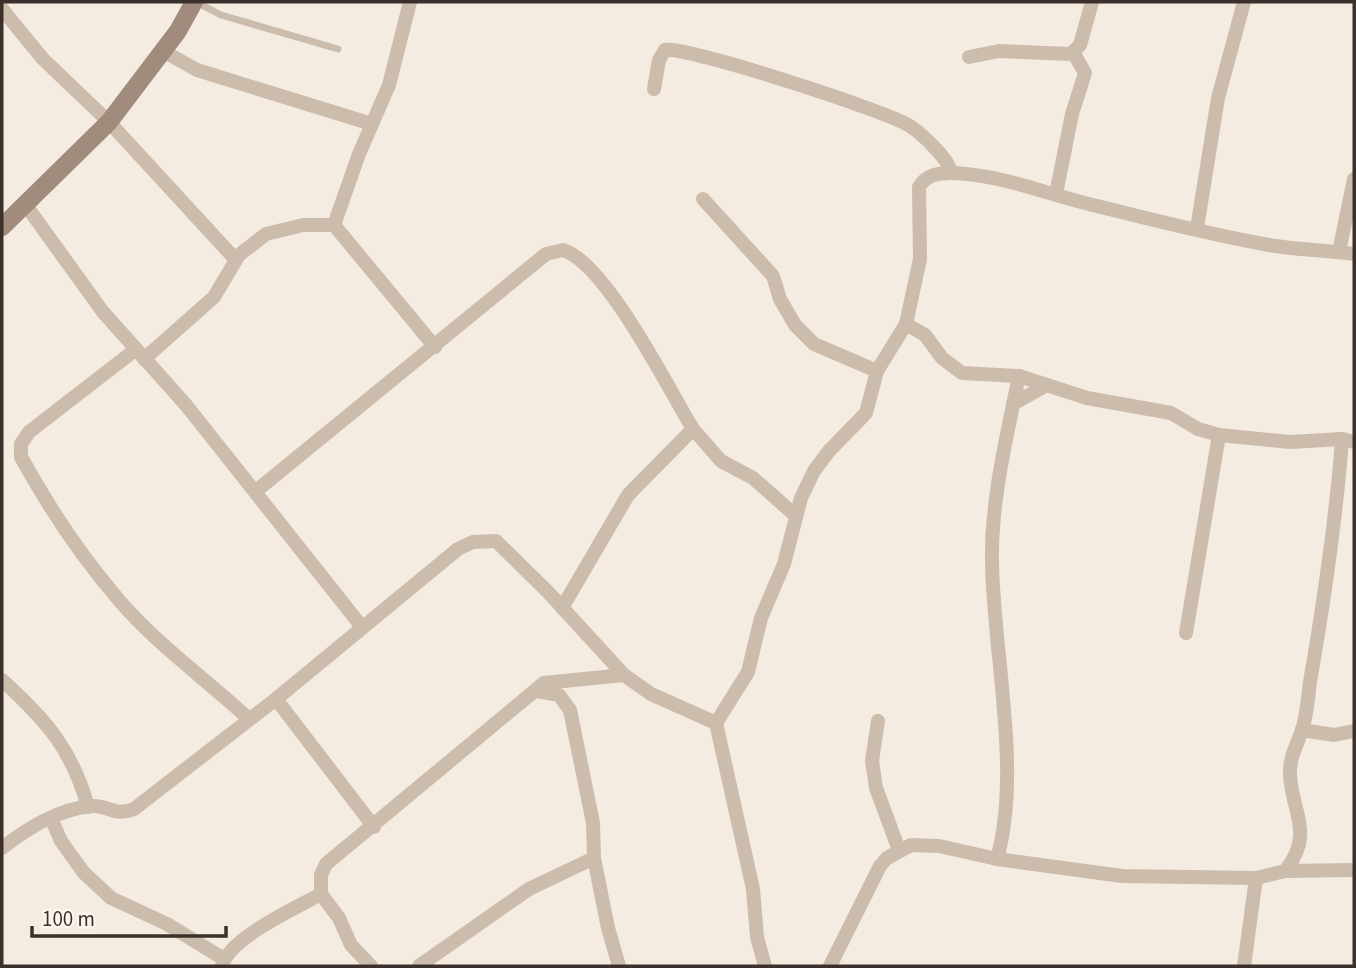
<svg xmlns="http://www.w3.org/2000/svg" width="1356" height="968" font-family="'Source Sans 3',sans-serif">
<style>
.lines{fill:none;stroke-linecap:round;stroke-linejoin:round}
.lane{stroke:#ccbcac;stroke-width:7}
.street{stroke:#ccbcac;stroke-width:14}
.secondary{stroke:#a08b7d;stroke-width:18}
</style>
<rect width="100%" height="100%" fill="#f4ebe1"/>
<g class="lines">
<path class="lane" d="M196,2L221,15L338,49"/>
<g class="street">
<path d="M2,9L43,59L109,122L236,260"/>
<path d="M163,51L197,70L372,124"/>
<path d="M969,57L999,51L1071,54L1080,45L1092,2"/>
<path d="M654,89L659,60L665,50C686,46 887,111 910,126C922,134 950,160 951,173"/>
<path d="M1056,194L1072,114L1085,73L1073,52"/>
<path d="M703,199L773,276L780,299L795,325L814,344L877,371"/>
<path d="M25,204L103,312L186,405L362,627"/>
<path d="M334,225L359,154L389,85L410,2"/>
<path d="M334,225L435,347"/>
<path d="M1197,228L1218,98L1244,2"/>
<path d="M1339,252L1354,179"/>
<path d="M906,324L925,335L942,358L962,373L1019,376L1087,398L1171,413L1198,429L1219,435L1290,442L1342,439L1354,442"/>
<path d="M135,350L29,432L21,444V457C48,506 81,556 118,599C156,644 206,679 249,719"/>
<path d="M144,359L214,297L239,255L266,234L303,225H334"/>
<path d="M1013,404L1045,386"/>
<path d="M256,491L546,254L563,250C606,263 668,388 693,429L721,461L753,478L796,516"/>
<path d="M562,608L628,495L693,429"/>
<path d="M1186,633L1219,435"/>
<path d="M2,680C46,720 72,749 88,807"/>
<path d="M537,691L559,695L570,710L593,823L594,858L608,928L619,966"/>
<path d="M276,699L374,827"/>
<path d="M878,721L872,761L876,788L899,850"/>
<path d="M716,723L748,672L761,618L784,564L801,498L814,471L829,451L866,413L877,371L906,324L920,259L919,187C926,175 937,173 951,173C1001,174 1048,195 1097,206C1153,220 1211,235 1269,245C1297,250 1326,250 1354,254"/>
<path d="M1302,730L1334,735L1354,731"/>
<path d="M51,818L61,841L84,873L111,898L167,924L224,959"/>
<path d="M2,848C28,828 58,809 92,806C110,805 113,817 134,809L276,699L458,549L473,542L496,541L548,592L624,675L651,694L716,723L753,889L757,937L765,966"/>
<path d="M997,859C1022,770 993,653 992,561C991,499 1007,436 1019,376"/>
<path d="M1285,871L1354,870"/>
<path d="M222,966C229,938 296,908 321,894"/>
<path d="M371,966L351,945L339,918L321,894V875L326,864L544,683L624,675"/>
<path d="M419,966L529,889L594,858"/>
<path d="M830,966L880,866L887,858L911,845L939,846L997,859L1122,876L1256,878L1285,871C1315,833 1292,814 1290,775C1289,758 1297,745 1302,730C1307,715 1308,698 1310,682C1324,601 1336,521 1342,439"/>
<path d="M1244,966L1256,878"/>
</g>
<path class="secondary" d="M2,227L109,122L178,31L194,2"/>
</g>
<rect width="1356" height="968" fill="none" stroke="#3b302b" stroke-width="7"/>
<path d="M32 926v10h194v-10" fill="none" stroke="#3b302b" stroke-width="3.5"/>
<text x="42" y="926" font-size="21" fill="#3b302b" stroke="#fbf5ee" stroke-width="5" paint-order="stroke">100 m</text>
</svg>
